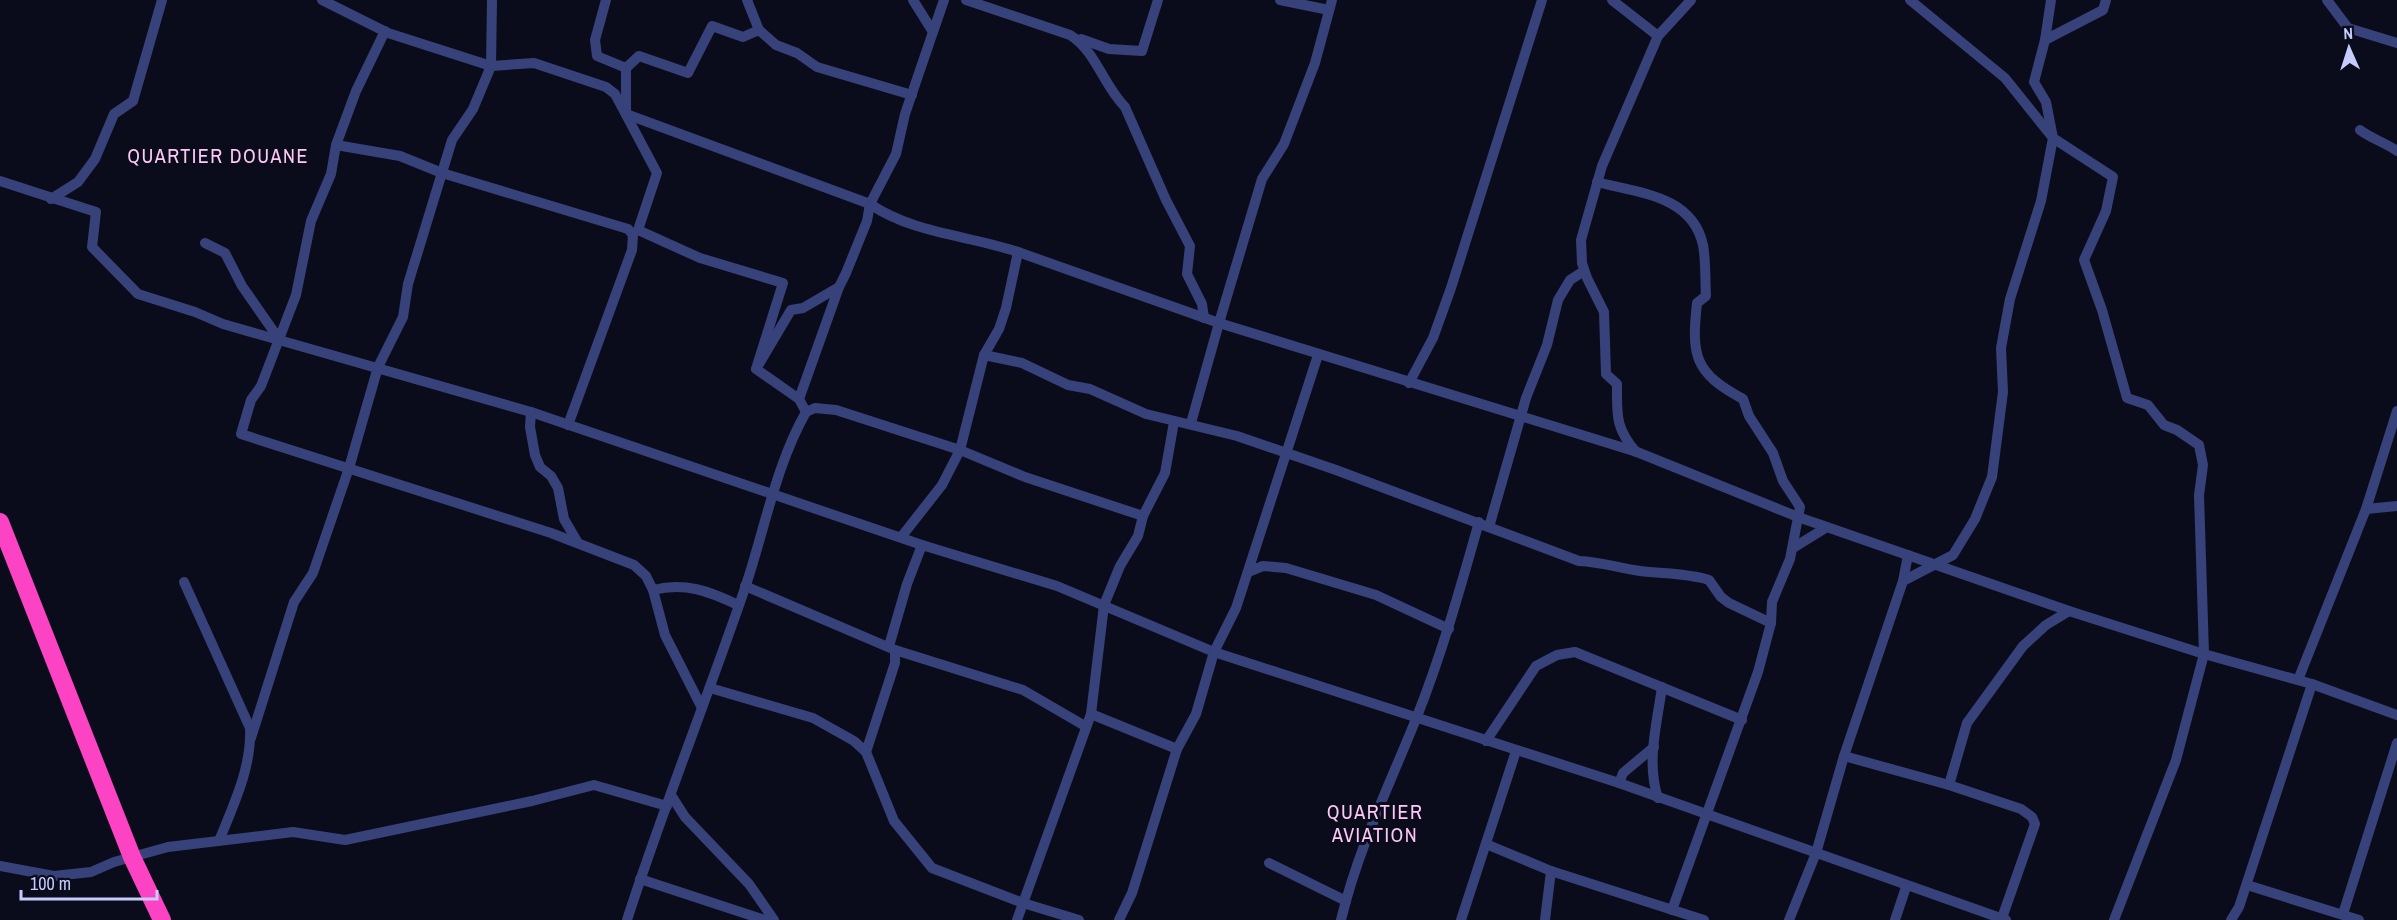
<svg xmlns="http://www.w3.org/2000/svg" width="2397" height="920" font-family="'Archivo Narrow',sans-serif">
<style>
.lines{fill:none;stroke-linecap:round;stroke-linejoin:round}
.street{stroke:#37427a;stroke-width:10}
.highway{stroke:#fc43c3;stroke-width:18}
.labels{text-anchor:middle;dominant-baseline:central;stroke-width:6;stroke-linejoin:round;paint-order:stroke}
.neighbourhood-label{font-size:20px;letter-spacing:1.5px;fill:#fec8f6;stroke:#0b0c1b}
</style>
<rect width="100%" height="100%" fill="#0b0c1b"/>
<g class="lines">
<g class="street">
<path d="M322,0L388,33L491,66L534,63L606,87L615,94L657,173L638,230L700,258L783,283L756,369"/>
<path d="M606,0L595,40L597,56L626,68V114L870,204C914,234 968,235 1018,252L1006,308L999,329L984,355L960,450L942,485L902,536"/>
<path d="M966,0L1070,35C1096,51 1103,85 1125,107L1166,200L1190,246L1187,274L1202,304L1204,318"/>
<path d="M1280,0L1329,10"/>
<path d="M1332,0L1315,63L1284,144L1262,179L1219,323L1637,452L1798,517L2069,611L2204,654L2312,684L2397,715"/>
<path d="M1612,0L1658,36"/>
<path d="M2051,0L2045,40L2034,82L2046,102L2053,138L2113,177L2106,211L2084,260L2102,310L2127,398L2148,405L2164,425L2177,430L2199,445L2203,465L2199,495L2204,654L2176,760L2114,920"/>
<path d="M2327,0L2348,28L2397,43"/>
<path d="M759,30L776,45L797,53L817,67L912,95"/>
<path d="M385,31L356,91L336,145L331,174L311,221L296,295L261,386L251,400L241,434L551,533L634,565L646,576L653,590L665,635L702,708"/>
<path d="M933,32L944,0"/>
<path d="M1081,39L1109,49L1142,51L1158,0"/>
<path d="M2045,40L2103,10L2106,0"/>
<path d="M626,68L639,56L688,73L712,26L743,37L759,30L747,0"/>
<path d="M2360,130C2372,139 2384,142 2397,151"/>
<path d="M336,145L400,156L442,173L628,229L633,235L632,250L568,425"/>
<path d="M0,181L96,212L92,247L138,294L195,312L223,324L531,412L922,545L1057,586L1214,652L1619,783L2006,920"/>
<path d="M1597,182C1638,193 1692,195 1703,245C1706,261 1705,280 1706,296L1697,303C1691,357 1695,373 1743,399L1749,416L1773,453L1783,481L1800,507L1790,559L1772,602L1771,623L1758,672L1672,910"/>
<path d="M51,199L78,182L95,159L114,114L133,101L162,0"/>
<path d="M205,243L225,253L242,286L279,339"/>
<path d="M1018,252L1219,323L1191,423"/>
<path d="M984,355L1022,363L1068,385L1090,389L1146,414L1237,436L1336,470L1579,561C1601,562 1619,568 1640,571C1663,574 1686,573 1709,580L1721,597L1729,603L1771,623"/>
<path d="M1409,383L1433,338L1451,288L1542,0"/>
<path d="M799,399L756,369L791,310L803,308L839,287L846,273L867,221L870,204L896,154L905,114L933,32L913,0"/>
<path d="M531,412L530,427L535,455L540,467L551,476L558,488L564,519L578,543"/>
<path d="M806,412L815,408L836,410L960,450L1025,477L1143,516"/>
<path d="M1636,452C1615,428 1617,414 1617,384L1606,374L1604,312L1587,278L1582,263L1581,240L1602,166L1658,36L1691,0"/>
<path d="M2366,509L2397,506"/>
<path d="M1489,527L1526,398L1547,345L1558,300L1570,280L1584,271"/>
<path d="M1793,548L1827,527"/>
<path d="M1248,572L1263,566L1286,568L1376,595L1449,629"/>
<path d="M1903,581L1908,555"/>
<path d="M184,582L250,728C252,767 233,806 219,841"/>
<path d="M745,586L895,650V663L866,752"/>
<path d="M653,590C685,582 709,591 738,605"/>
<path d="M889,646L907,584L922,545"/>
<path d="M895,650L1023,690L1085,726"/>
<path d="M2298,680L2366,509L2397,411"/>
<path d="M710,688L813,718L854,741L866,752L894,821L932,868L1023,903L1079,920"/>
<path d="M1091,714L1177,749"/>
<path d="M251,738L294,602L313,573L349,468L378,367L403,317L408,284L452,140L473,109L491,66L492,0"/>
<path d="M1486,741L1536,666L1557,655L1575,652L1742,720"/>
<path d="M1844,756L1949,785L2021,809L2032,817L2035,824L2002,918"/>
<path d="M1619,783L1623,773L1654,747"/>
<path d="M1949,785L1967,723L2023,646L2046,625L2069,611"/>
<path d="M671,795L685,817L749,884L774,920"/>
<path d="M1658,798C1646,762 1657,724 1662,687"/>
<path d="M1486,844L1551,871L1704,920"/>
<path d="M1269,863L1346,901"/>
<path d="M0,866L54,876L91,872L114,862L168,847L293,832L345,840L532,801L594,785L667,806"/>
<path d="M640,879L765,920"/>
<path d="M2247,885L2359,920"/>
<path d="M2343,914L2397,743"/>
<path d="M627,920C663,808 707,699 745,588C765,529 775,467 806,412L799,399L839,287"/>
<path d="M1017,920L1091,714L1104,605L1120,566L1138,536L1143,516L1165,473L1174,422"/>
<path d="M1119,920L1132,893L1177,749L1196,714L1214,652L1236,608L1318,355"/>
<path d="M1341,920C1358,849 1389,786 1416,719C1442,654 1460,589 1479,522"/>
<path d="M1461,920L1516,751"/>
<path d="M1545,920L1551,871"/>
<path d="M1789,920L1816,853L1844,756L1903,581L1953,555L1975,519L1992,477L2003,392L2001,348L2010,299L2041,201L2053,138L2005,78L1910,0"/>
<path d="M1895,920L1906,887"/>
<path d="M2231,920L2239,907L2312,684"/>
</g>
<path class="highway" d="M0,522L132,857L162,920"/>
</g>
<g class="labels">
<g class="neighbourhood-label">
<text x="218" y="155">QUARTIER DOUANE</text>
<text x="1375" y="811">QUARTIER<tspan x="1375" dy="23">AVIATION</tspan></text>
</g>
</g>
<g transform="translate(2349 48) rotate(357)" stroke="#0b0c1b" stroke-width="4.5" paint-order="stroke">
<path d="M0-4.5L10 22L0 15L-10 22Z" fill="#c6ccfe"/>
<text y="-9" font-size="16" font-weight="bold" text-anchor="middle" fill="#c6ccfe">N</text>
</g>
<path d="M21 890v9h136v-9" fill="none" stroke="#c6ccfe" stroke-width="3"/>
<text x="30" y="890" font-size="18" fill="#c6ccfe" stroke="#0b0c1b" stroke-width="4.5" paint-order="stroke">100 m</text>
</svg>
